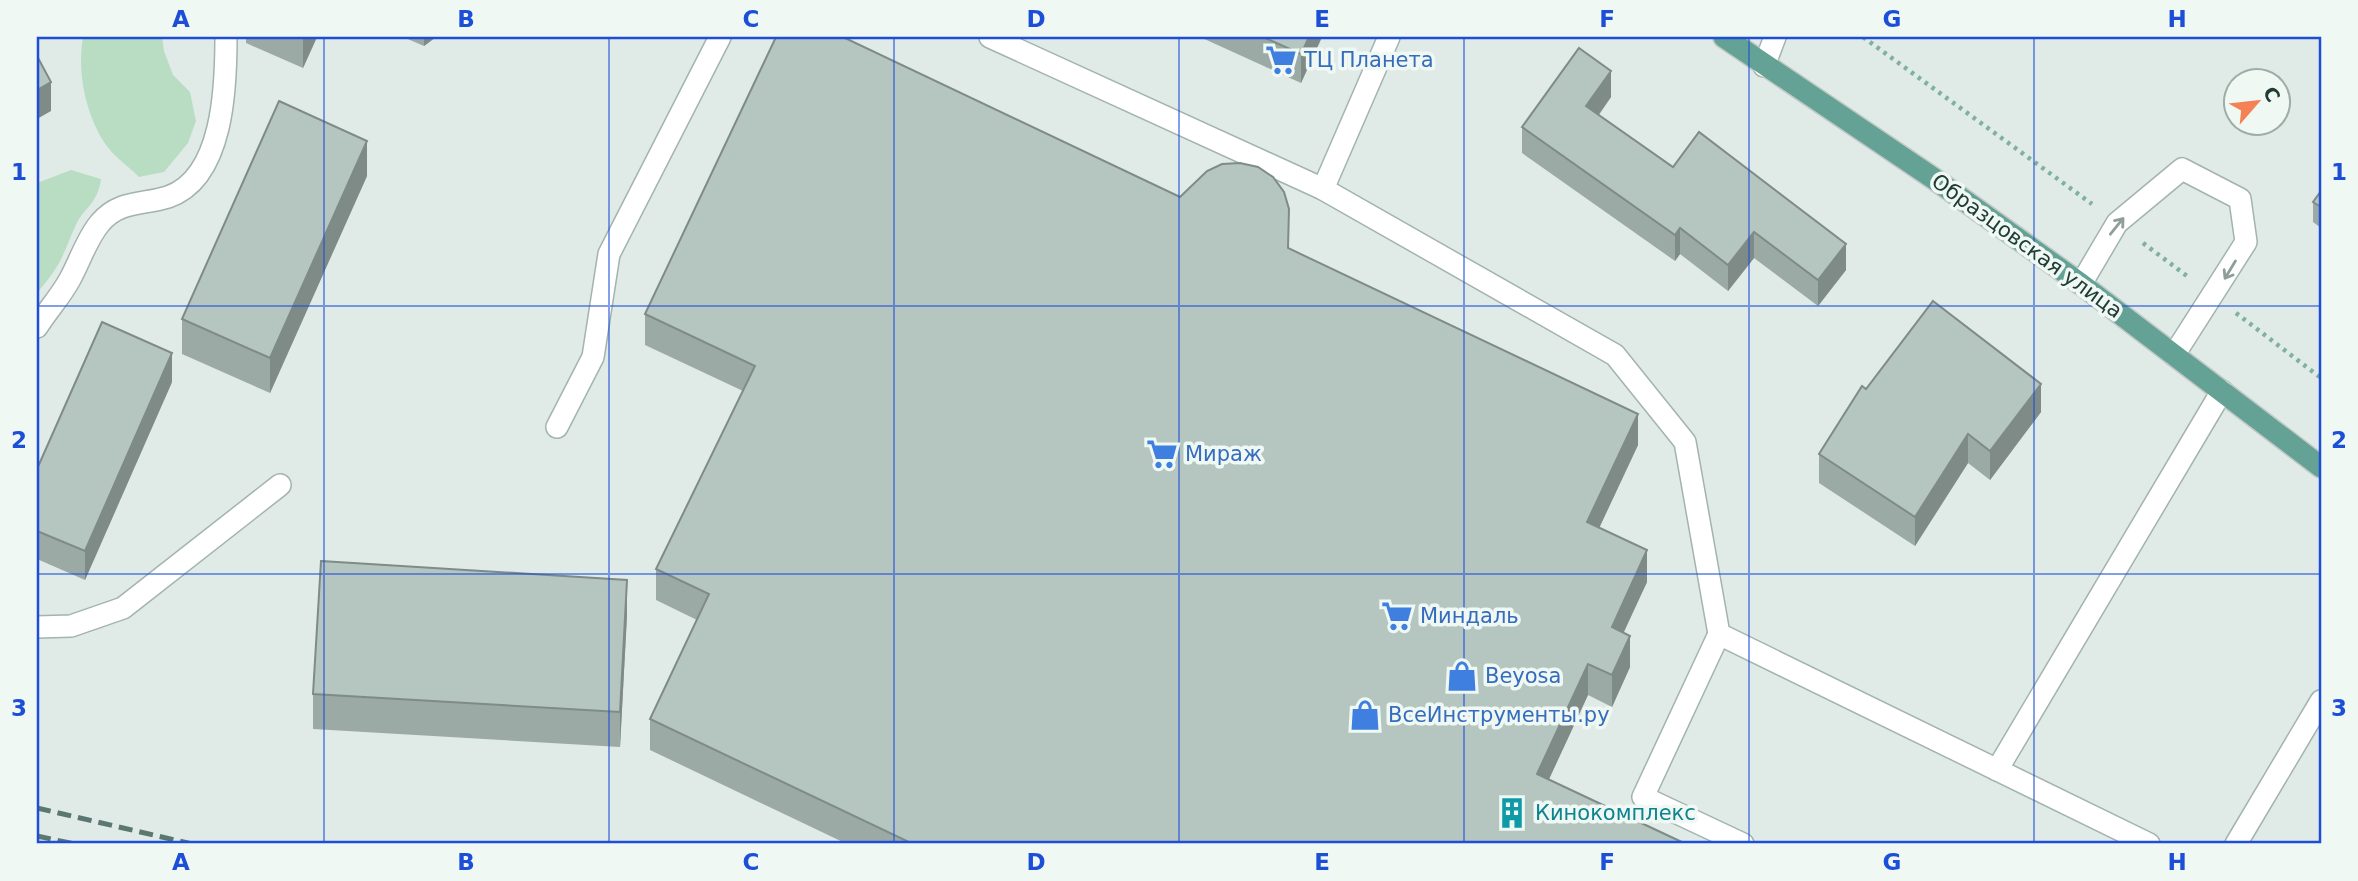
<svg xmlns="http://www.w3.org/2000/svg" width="2358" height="881" font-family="'DejaVu Sans',sans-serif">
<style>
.green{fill:#b8ddc3}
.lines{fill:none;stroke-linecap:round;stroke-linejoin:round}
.minor-casing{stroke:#a3b3ae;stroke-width:24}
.major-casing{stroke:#c1c8c7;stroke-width:24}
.path{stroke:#7fb0a3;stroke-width:4.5;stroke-dasharray:3.5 5;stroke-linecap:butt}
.minor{stroke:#fff;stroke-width:21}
.major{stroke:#63a294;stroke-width:21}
.rail{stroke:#5a7871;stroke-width:5;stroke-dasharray:14 7;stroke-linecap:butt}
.wall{fill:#9caaa5}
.shaded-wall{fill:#7f8b86}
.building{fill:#b5c6c0;stroke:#7f8b86;stroke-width:2}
.oneway{stroke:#909e9a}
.grid{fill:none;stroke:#1d4ed8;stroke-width:2;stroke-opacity:0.55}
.labels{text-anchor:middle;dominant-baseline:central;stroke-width:7;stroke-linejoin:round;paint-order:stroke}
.shop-label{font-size:21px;fill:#366cbe;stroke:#f0f8f4;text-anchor:start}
.street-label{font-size:21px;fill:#203c36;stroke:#f0f8f4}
.culture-label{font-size:21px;fill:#0d838f;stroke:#f0f8f4;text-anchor:start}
.neatline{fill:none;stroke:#1d4ed8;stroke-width:2.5}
.grid-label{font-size:23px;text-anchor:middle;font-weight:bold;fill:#1d4ed8}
</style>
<rect width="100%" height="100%" fill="#e0ebe7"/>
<g class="green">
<path d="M83,37H162L164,51L173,75L190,92L196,121L188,143L164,172L139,177C128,166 112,155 104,142C85,112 77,71 83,37Z"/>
<path d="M71,170L101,179C97,206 84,206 75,227C61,259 61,265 37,293V183Z"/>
</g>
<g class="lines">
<defs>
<g id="minor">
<path d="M990,37L1323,189L1389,37"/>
<path d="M1764,66L1775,37"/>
<path d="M1323,189L1615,355L1685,442L1719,634L2149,844"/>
<path d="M2081,284L2117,223L2182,169L2240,199L2246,242L2174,355"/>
<path d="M37,327C47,311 61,296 70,279C80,261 87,238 100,223C119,200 143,205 168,197C224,178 226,85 226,37"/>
<path d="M557,427L593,357L609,254L720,37"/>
<path d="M37,627L71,626L123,608L280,485"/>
<path d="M1719,634L1643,797L1743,844"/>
<path d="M1997,770L2222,391"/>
<path d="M2236,844L2321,701"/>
</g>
<path id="major" d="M1724,37L1933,178L2081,284L2321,467"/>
</defs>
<use href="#minor" class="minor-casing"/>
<use href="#major" class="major-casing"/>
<g class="path">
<path d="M1863,37L2092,204"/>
<path d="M2143,243L2187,276"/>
<path d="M2236,313L2321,378"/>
</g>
<use href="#minor" class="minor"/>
<use href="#major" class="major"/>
<g class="rail">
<path d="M37,808L192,844"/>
<path d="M37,836L75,844"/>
</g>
</g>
<g class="wall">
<path d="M246,37H317L303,68L246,43Z"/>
<path d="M403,37H436L424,46Z"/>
<path d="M1200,37H1322L1301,83Z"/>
<path d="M1611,97L1599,115L1673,167L1846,270L1818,306L1754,258L1728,291L1680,254L1675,261L1522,153V127Z"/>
<path d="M367,176L270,393L182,354V319Z"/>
<path d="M2321,191V228L2313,222V202Z"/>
<path d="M645,314L1638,445L1599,528L1647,582L1623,632L1630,667L1612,707L1588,695L1549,779L1686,844H847L650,750V719L697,620L656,600V569L743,391L645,345Z"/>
<path d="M172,382L85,580L37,559V469Z"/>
<path d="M1866,389L2041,412L1990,480L1968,463L1915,546L1819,483V454Z"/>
<path d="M627,615L620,747L313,729V694Z"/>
</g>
<g class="shaded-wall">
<path d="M303,37H317L303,68Z"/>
<path d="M424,37H436L424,46Z"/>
<path d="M1309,37H1322L1301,83V54Z"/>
<path d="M1611,71V97L1586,132V106Z"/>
<path d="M51,82V111L37,119V90Z"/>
<path d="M367,141V176L270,393V358Z"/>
<path d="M1680,228V254L1675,261V235Z"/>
<path d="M1754,232V258L1728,291V265Z"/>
<path d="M1846,244V270L1818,306V280Z"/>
<path d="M172,353V382L85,580V551Z"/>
<path d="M2041,384V412L1990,480V451Z"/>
<path d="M1638,414V445L1587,554V522Z"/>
<path d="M1968,434V463L1915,546V517Z"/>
<path d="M1647,550V582L1612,658V627Z"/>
<path d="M627,580V615L620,747V712Z"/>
<path d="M1630,636V667L1612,707V675Z"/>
<path d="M1588,664V695L1537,805V774Z"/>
</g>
<g class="building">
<path d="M776,37H843L1180,197L1207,171L1222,164L1240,163L1258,167L1273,177L1284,192L1289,209L1288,248L1638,414L1587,522L1647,550L1612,627L1630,636L1612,675L1588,664L1537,774L1686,844H913L650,719L709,594L656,569L755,366L645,314Z"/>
<path d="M1263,37H1309L1301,54Z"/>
<path d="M1579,48L1611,71L1586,106L1673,167L1699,132L1846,244L1818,280L1754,232L1728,265L1680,228L1675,235L1522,127Z"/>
<path d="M37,56L51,82L37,90Z"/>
<path d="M279,101L367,141L270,358L182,319Z"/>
<path d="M2321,191V207L2313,202Z"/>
<path d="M1933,301L2041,384L1990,451L1968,434L1915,517L1819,454L1862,386L1866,389Z"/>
<path d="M102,322L172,353L85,551L37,531V469Z"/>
<path d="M321,561L627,580L620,712L313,694Z"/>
</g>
<defs><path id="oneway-shaft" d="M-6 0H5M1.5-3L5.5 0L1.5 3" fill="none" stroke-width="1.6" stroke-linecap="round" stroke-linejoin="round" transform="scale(1.75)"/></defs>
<g class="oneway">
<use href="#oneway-shaft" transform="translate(2117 226) rotate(-51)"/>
<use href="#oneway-shaft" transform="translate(2230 270) rotate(121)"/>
</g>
<path class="grid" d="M324,37V844M609,37V844M894,37V844M1179,37V844M1464,37V844M1749,37V844M2034,37V844M37,306H2321M37,574H2321"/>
<defs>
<symbol id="supermarket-bare" viewBox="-9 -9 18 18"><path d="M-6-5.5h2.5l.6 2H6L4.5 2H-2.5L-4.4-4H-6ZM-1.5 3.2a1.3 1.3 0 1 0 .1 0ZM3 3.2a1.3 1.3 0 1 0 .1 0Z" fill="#3f7fe0" stroke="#f0f8f4" stroke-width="2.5" paint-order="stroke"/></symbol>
<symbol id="shop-bare" viewBox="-9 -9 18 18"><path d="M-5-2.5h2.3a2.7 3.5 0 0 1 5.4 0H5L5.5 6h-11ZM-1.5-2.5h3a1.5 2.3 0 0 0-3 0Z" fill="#3f7fe0" stroke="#f0f8f4" stroke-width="2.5" paint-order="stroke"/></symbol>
<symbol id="building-bare" viewBox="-9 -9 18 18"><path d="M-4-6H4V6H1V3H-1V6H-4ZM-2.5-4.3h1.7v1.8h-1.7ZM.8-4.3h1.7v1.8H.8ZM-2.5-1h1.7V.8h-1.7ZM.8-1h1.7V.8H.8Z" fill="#0f9aa8" stroke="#f0f8f4" stroke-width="2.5" paint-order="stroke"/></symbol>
</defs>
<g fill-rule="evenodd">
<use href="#supermarket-bare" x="1259" y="38" width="44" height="44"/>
<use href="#supermarket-bare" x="1140" y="432" width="44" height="44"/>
<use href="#supermarket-bare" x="1375" y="594" width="44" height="44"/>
<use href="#shop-bare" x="1440" y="654" width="44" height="44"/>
<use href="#shop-bare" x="1343" y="693" width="44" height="44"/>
<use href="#building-bare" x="1490" y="791" width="44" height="44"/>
</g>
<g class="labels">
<g class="shop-label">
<text x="1304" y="60">ТЦ Планета</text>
<text x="1185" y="454">Мираж</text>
<text x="1420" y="616">Миндаль</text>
<text x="1485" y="676">Beyosa</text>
<text x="1388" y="715">ВсеИнструменты.ру</text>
</g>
<g class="street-label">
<text transform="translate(2027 246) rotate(36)">Образцовская улица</text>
</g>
<g class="culture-label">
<text x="1535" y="813">Кинокомплекс</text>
</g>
</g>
<rect width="2358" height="881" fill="none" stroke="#f0f8f4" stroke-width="77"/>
<g transform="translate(2257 102) rotate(62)"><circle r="33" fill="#f0f8f4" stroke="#9dada8" stroke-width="2"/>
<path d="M0-5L12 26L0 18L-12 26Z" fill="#f58254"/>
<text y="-10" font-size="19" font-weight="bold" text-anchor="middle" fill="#203c36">С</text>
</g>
<rect x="38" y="38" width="2282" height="804" class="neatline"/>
<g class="grid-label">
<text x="181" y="27">A</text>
<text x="466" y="27">B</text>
<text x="751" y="27">C</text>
<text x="1036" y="27">D</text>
<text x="1322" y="27">E</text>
<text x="1607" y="27">F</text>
<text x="1892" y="27">G</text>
<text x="2177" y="27">H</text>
<text x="19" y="180">1</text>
<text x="2339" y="180">1</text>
<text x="19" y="448">2</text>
<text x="2339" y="448">2</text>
<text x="19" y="716">3</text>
<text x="2339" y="716">3</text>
<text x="181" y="870">A</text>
<text x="466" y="870">B</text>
<text x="751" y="870">C</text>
<text x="1036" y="870">D</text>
<text x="1322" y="870">E</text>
<text x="1607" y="870">F</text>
<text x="1892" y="870">G</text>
<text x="2177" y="870">H</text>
</g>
</svg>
